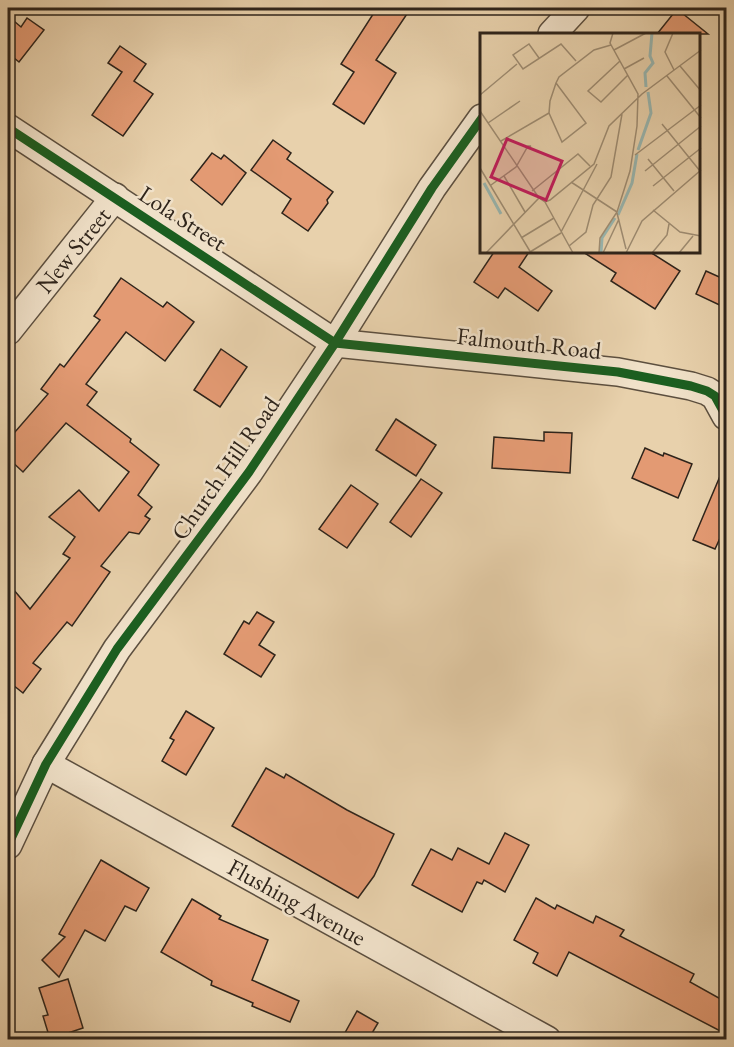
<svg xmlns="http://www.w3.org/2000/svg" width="734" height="1047" font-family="'EB Garamond',serif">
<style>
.building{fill:#e39a73;stroke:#2e241b;stroke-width:1.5}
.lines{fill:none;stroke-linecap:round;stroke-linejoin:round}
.street-casing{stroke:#5c4f3f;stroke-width:30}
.street{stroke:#f0e1c9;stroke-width:27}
.cycleway-casing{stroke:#f0e1c9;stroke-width:13}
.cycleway{stroke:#1b5e20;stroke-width:9}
.labels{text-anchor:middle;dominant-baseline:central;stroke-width:5;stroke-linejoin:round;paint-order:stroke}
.street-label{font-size:24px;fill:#2e241b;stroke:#f0e1c9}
.inset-river{fill:none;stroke:#98b6b0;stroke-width:3}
.inset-road{fill:none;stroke:#9e8c72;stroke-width:1.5}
.view{fill:#c2185b;fill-opacity:0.15;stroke:#c2185b;stroke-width:3}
.inset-edge{fill:none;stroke:#2e241b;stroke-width:3}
</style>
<rect width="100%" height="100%" fill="#e8d1ac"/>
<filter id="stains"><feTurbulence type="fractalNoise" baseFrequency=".00333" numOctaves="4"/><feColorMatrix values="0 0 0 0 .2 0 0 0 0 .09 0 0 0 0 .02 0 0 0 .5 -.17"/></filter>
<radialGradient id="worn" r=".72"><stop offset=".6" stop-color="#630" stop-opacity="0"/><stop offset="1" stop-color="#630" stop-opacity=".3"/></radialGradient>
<g class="building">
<path d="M377,8H411L376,60L396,73L364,124L333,104L354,72L341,64Z"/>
<path d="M677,9L708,34H657Z"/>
<path d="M8,16L21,27L27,18L44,30L19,62L8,53Z"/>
<path d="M120,46L146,64L134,81L153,94L123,136L92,115L122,72L108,63Z"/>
<path d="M273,140L291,153L287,159L333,192L327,200L328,203L308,231L282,213L291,199L251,170Z"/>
<path d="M212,153L221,159L224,155L246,173L222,205L191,180Z"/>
<path d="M494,252H529L519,267L552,291L538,311L505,288L498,298L474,282Z"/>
<path d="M583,252H650L680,271L655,309L611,281L616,273Z"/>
<path d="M706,271L726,280V308L696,294Z"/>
<path d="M121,278L163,307L167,302L194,322L165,361L126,332L86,384L97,392L87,405L131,439L130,442L159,465L138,495L152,507L145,516L150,519L139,534L129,532L101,566L110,572L72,626L67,622L33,663L41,669L23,693L8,681V583L30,609L70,558L63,554L75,537L49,517L79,490L99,511L129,472L66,423L23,472L8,458V440L48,394L41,389L60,364L64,367L100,320L94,316Z"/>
<path d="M221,349L247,367L220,407L194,390Z"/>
<path d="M396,419L436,445L416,476L376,450Z"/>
<path d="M544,432L572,433L570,473L492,468L494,437L544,441Z"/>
<path d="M645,448L663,456L664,453L692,464L678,498L632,478Z"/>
<path d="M726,462V525L715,549L693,540Z"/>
<path d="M421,479L442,493L411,537L390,522Z"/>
<path d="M351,485L378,504L347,548L319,529Z"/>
<path d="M257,612L274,622L259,645L275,655L261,677L224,654L244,621L249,624Z"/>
<path d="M186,711L214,728L186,775L162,761L174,740L170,738Z"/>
<path d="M266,768L284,778L286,774L347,810L394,834L374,876L358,898L232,826Z"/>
<path d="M505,833L529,845L505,892L484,880L482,884L477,882L462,912L412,885L431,849L452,860L458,848L489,864Z"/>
<path d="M101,860L149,888L136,911L125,906L105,941L85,930L59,977L42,960L65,937L59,934Z"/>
<path d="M536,898L555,909L557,905L593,923L596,916L624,930L620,936L694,974L690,982L726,1002V1034L569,952L557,976L533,963L538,953L514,940Z"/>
<path d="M192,899L221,916L219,919L268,940L252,980L299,1001L290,1022L252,1006L253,1003L211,985L212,981L161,952Z"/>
<path d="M68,979L83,1028L50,1039L43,1016L48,1015L39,988Z"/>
<path d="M357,1011L378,1023L368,1040H341Z"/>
</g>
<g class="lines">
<defs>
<g id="street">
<path d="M552,34L576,8"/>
<path d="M8,128L335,343L618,372L691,386L707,391L715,396L726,416"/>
<path d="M8,331L115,197"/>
<path d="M46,764L547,1040"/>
<path d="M8,845L46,764L117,649L249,472L335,343L432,188L482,118"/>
</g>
</defs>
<use href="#street" class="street-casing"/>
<use href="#street" class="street"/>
<defs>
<g id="cycleway">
<path d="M8,128L335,343L618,372L691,386L707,391L715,396L726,416"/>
<path d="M8,845L46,764L117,649L249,472L335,343L432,188L482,118"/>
</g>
</defs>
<use href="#cycleway" class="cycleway-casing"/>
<use href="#cycleway" class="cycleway"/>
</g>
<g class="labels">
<g class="street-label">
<text transform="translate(183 218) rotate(33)">Lola Street</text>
<text transform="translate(73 250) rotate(-51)">New Street</text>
<text transform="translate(529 343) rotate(6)">Falmouth Road</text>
<text transform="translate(225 468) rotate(-55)">Church Hill Road</text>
<text transform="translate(297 902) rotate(29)">Flushing Avenue</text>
</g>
</g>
<g transform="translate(480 33)">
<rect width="220" height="220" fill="#e8d1ac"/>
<path class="inset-river" d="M166,54L165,40L173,30L170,23L172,0M158,117L171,80L168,59M4,150L21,181M138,182L152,150L157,121M121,220L122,205L135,185"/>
<path class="inset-road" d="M193,0L185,19L194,37M134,17L166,0M59,25L49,11L33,22L43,36L81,11L96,28M140,28L108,58L121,69L148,42M200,33L221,58M144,36L164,25M187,43L221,85M76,50L106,90L82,109L69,80L70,68L76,50L79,44L114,17L131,12M0,62L37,31M0,78L59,165M8,90L40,68M182,91L220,138M21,108L69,80M155,122L221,72M168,126L194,158M0,135L51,220M165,138L221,93M24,143L45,179M91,149L137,179M11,152L36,134L48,113H51L47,115M173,153L221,115M52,158L98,121L110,133M65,169L93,220M173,177L200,199L221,203M137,180L146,216M81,199L117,131M41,205L74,185M89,213L106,199L113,172L131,144L142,81M50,219L81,200M6,220L59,165L65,169L70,167L114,131L129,93L162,61L221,17M119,220L120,205L137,179L150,138L157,93L158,61L130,10L133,0M123,220L139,186M146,220L162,188L221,137M172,220L187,202L189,191M199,220L213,203"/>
<path class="view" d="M27,106L82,128L66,167L11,144Z"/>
<rect width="220" height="220" class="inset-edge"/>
</g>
<rect width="734" height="1047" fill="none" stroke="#e8d1ac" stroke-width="30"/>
<rect x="9" y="9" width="716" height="1029" fill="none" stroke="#2e241b" stroke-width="3"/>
<rect x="15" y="15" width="704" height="1017" fill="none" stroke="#2e241b" stroke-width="1.5"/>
<rect width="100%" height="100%" filter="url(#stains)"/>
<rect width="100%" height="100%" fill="url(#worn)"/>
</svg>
